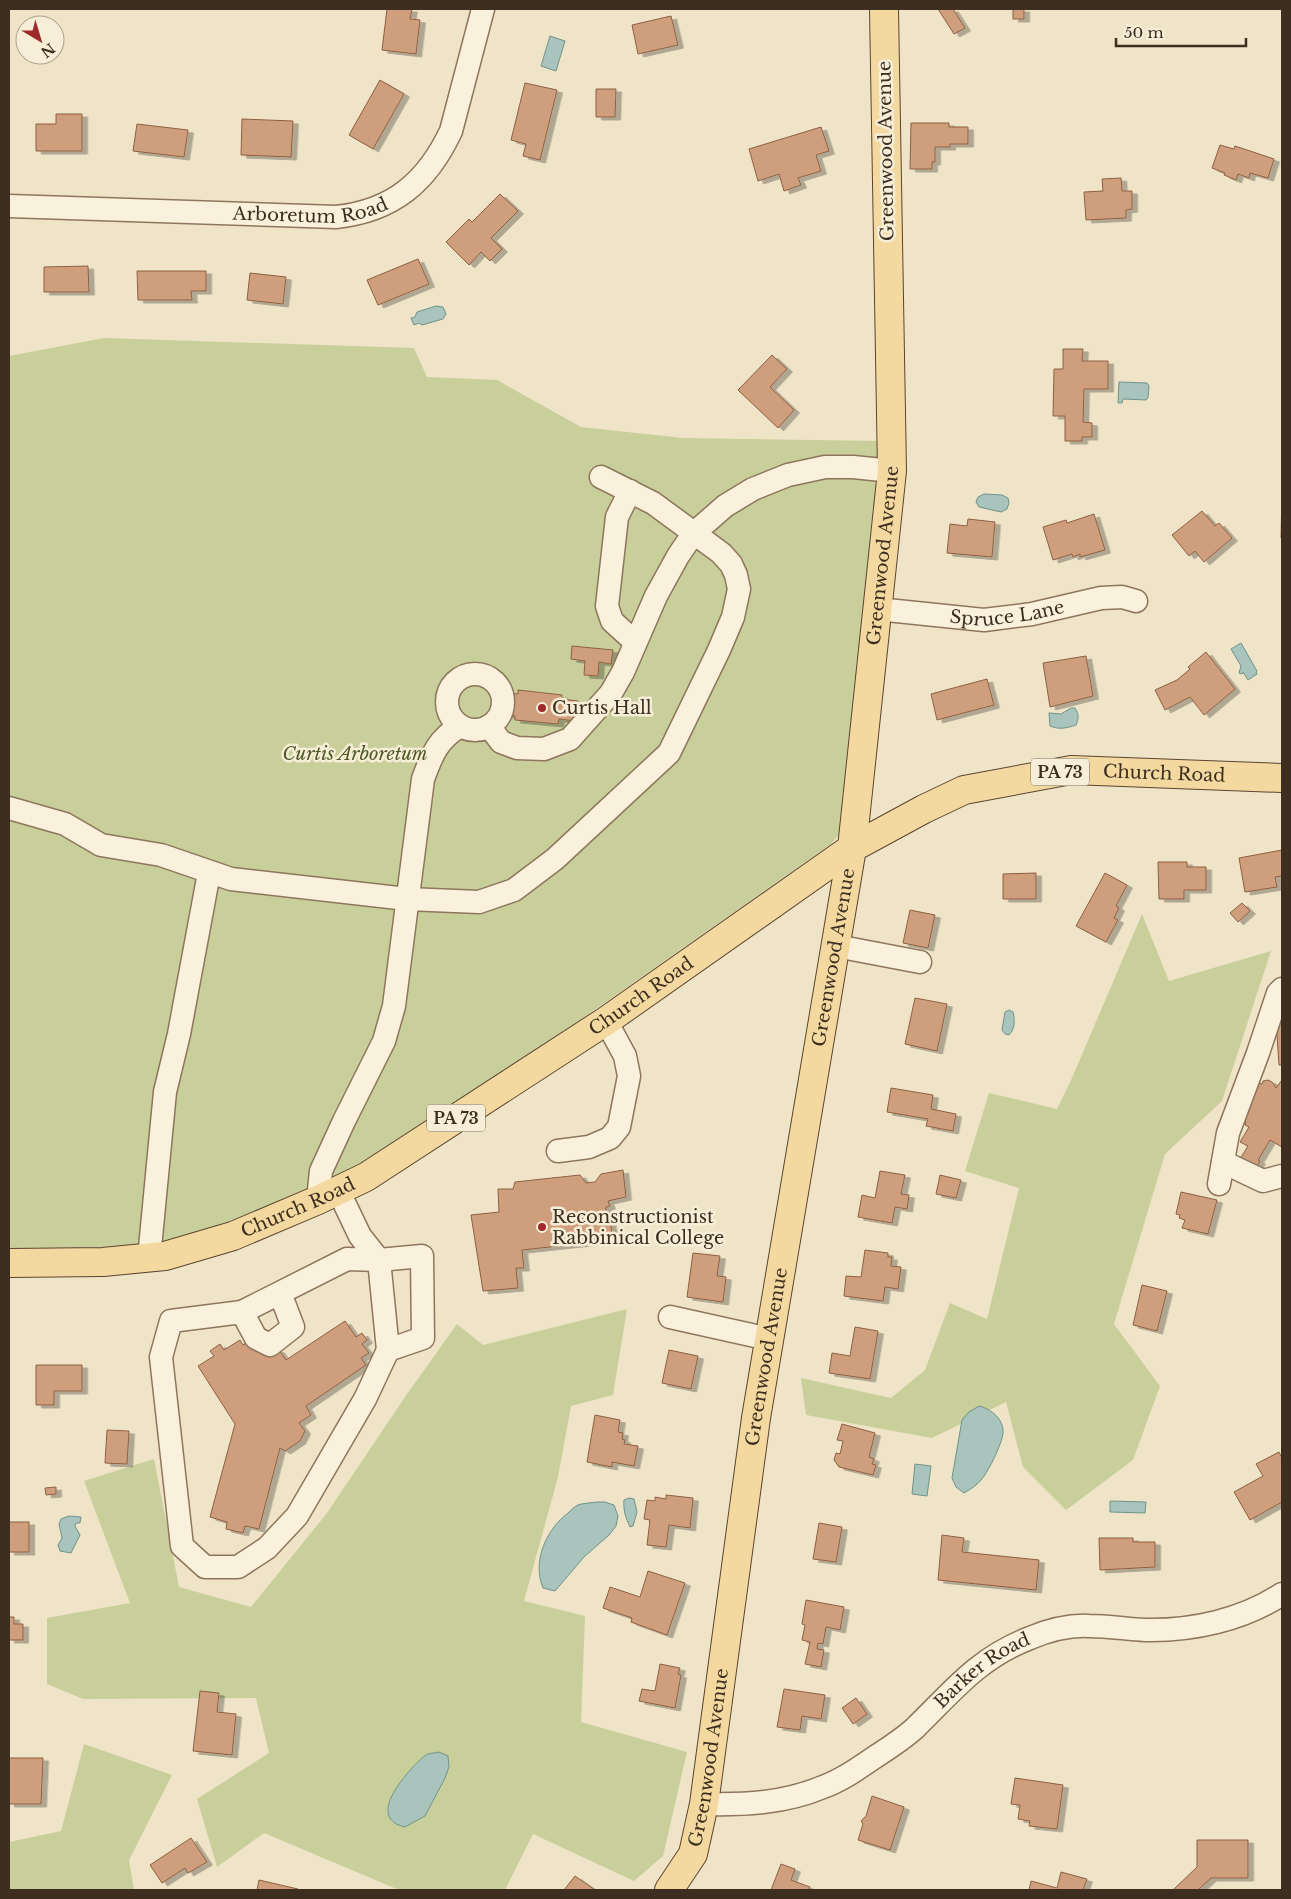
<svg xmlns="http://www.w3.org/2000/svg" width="1291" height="1899" font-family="'Libre Baskerville',serif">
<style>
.green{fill:#c9cf9b}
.water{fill:#a9c4bc;stroke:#6f938a}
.building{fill:#cf9f7d;stroke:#8d5f41;filter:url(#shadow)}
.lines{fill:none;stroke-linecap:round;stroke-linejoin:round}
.minor-casing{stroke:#8d765c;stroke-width:25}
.major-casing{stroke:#5b4430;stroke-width:30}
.minor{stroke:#faf1dc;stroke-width:22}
.major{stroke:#f3d9a0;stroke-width:28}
.poi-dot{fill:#9e2a2b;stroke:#f7eed8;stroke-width:2}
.labels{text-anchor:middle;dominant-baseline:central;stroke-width:5;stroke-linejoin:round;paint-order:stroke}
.shield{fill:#f7eed8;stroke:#756857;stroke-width:1}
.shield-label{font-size:16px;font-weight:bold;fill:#3d2e20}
.street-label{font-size:18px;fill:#3d2e20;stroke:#f7eed8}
.poi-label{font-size:18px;fill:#3d2e20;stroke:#f7eed8;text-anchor:start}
.park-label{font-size:18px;font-style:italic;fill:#4d5a26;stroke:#f7eed8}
</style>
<defs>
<filter id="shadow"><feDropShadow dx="5.5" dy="3" stdDeviation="0" flood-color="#0004"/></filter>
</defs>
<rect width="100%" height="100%" fill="#f0e4c8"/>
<g class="green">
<path d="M104,338L414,348L427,377L497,380L581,427L683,438L882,441L844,829L831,844L583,1018L343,1175L219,1230L152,1246L9,1252V356Z"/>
<path d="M1142,914L1169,981L1271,951L1222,1101L1165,1154L1114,1324L1160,1386L1133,1460L1066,1510L1023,1467L1006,1402L932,1438L806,1415L801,1378L891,1398L925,1370L950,1303L987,1319L1019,1188L965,1171L989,1093L1057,1109L1072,1078Z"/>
<path d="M627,1309L613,1395L571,1406L558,1477L524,1601L585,1616L581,1722L687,1752L663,1856L634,1881L533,1834L505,1890H399L264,1833L217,1867L197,1799L269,1753L256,1698L83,1699L47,1684V1618L130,1603L84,1481L154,1459L179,1587L251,1607L327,1513L407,1394L457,1324L483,1345Z"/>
<path d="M84,1744L172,1775L129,1860L134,1890H9V1842L61,1831Z"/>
</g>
<g class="water">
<path d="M550,36L565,41L556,71L541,66Z"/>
<path d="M436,306L443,307L446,314L443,319L422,325L419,323L414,325L411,318L415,317L417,312Z"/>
<path d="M1119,382L1147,383L1149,386L1148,398L1146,400L1123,399L1122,403H1118Z"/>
<path d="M984,494L1002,495L1008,498L1009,503L1007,509L1001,512L979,507L976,502L978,497Z"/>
<path d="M1241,643L1257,671L1256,672L1257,674L1248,680L1243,672L1242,674L1239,673L1241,666L1231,649Z"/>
<path d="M1071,708H1075C1079,714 1079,718 1076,725C1067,728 1059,730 1050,726L1049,713L1061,714Z"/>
<path d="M1009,1010L1013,1012C1015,1020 1015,1029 1009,1035L1005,1034L1002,1030L1005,1012Z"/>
<path d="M979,1406C991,1409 1004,1419 1003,1433C1002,1444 989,1470 982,1479C977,1485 971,1489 964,1493L956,1487L952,1478L962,1420L969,1412Z"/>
<path d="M915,1464L931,1466L927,1496L912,1494Z"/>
<path d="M629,1498L634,1499L637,1512L633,1526L630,1527C626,1518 623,1511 624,1500Z"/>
<path d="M1110,1501L1146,1502L1145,1513L1110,1512Z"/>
<path d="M597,1502H605L614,1505L618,1516L616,1526L609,1535L584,1557L555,1591L543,1588C532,1561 546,1530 568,1513C571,1510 574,1507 578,1505C583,1503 591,1503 597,1502Z"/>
<path d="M69,1516L81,1517L80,1523H76L75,1526L80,1535L71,1553L60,1551L58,1545L62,1538L59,1524L61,1519Z"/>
<path d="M439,1752L448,1756L449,1767L445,1778L425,1816L405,1827C369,1819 399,1782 413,1767C417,1763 423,1756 428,1754C431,1753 436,1753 439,1752Z"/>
</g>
<g class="building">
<path d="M387,9H412L410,19L420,20L416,54L382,50Z"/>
<path d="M938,9H953L965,28L954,34Z"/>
<rect x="1013" y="9" width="11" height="10"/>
<path d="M671,16L678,45L638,54L632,25Z"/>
<path d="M380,80L404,94L373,149L349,135Z"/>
<path d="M525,83L557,90L540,160L523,156L526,144L511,140Z"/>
<path d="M596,89H616L615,117H596Z"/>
<path d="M56,114H82V151H36V124H56Z"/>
<path d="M242,119L293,121L291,157L241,155Z"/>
<path d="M911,123H949V127H968V144H950V147H935V162H932V169H910Z"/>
<path d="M137,124L188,130L184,157L133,151Z"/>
<path d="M821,127L829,151L816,155L821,171L798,178L801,185L784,191L779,174L758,181L749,149Z"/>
<path d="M1220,145L1234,149L1235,146L1274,159L1268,178L1250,173L1249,178L1238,174L1236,180L1224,175L1225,173L1212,168Z"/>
<path d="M1121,178L1122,191H1132V209L1126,210V218L1086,220L1084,192L1103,191L1102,179Z"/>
<path d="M500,194L518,211L491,238L502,249L490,261L481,252L469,265L446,242L469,219L472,222Z"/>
<path d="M418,259L429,284L378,305L367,280Z"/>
<path d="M88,266L89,292H44V267Z"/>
<path d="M137,271H206V291H191L192,300H138Z"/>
<path d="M250,273L286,277L283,304L247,300Z"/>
<path d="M1063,349H1083L1082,361H1108V389H1084L1083,422L1092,423V437H1082V441H1065V416H1053L1054,369H1063Z"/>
<path d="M772,355L787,369L770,387L794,410L778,428L738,390Z"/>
<path d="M1282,491V538H1281Z"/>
<path d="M1202,511L1215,526L1219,523L1232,538L1204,562L1195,551L1189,556L1172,535Z"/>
<path d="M1094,514L1105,550L1080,557V554L1073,557L1072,554L1053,560L1043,527L1066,520L1067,523Z"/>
<path d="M968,519L995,522L992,557L947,553L950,524L967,526Z"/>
<path d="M572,646L613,650L611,664L599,662L598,676L584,675L585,661L571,659Z"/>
<path d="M1206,652L1235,689L1204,715L1190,697L1165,710L1155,690L1177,680L1190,669L1188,667Z"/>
<path d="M1086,656L1093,696L1050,707L1043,663Z"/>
<path d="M987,679L994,705L937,720L931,694Z"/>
<path d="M518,690L562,695V699L578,701L575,721L559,719L558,724L515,720V716L507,715L509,693L518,694Z"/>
<path d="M1282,850V876L1275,877L1277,887L1245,892L1239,858Z"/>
<path d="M1158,862H1187V867H1206V890H1184V899H1159Z"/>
<path d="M1036,873V899H1003V874Z"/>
<path d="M1105,873L1127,885L1116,906L1119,908L1114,918L1118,920L1106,942L1076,926Z"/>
<path d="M1242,903L1250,911L1238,922L1230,913Z"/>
<path d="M910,910L935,915L928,948L903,943Z"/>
<path d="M1282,994V1065H1279L1275,1006Z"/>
<path d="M915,998L947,1004L937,1051L905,1044Z"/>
<path d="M1268,1080L1272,1082L1276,1088L1282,1080V1147L1270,1140L1258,1160L1260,1161L1256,1168L1240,1159L1248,1146L1240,1142L1249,1127L1245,1125L1246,1122L1239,1117L1259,1083L1262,1084L1263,1081Z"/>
<path d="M891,1088L933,1095L931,1109L956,1114L953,1131L926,1126L928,1119L887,1112Z"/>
<path d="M623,1170L626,1197L608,1201L610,1206L606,1207V1212H609L613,1240L522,1250L524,1268H516L518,1288L483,1291L471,1215L499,1212L498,1189H513L515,1182L580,1175L586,1183L595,1182L601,1174Z"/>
<path d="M880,1171L905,1175L901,1194L909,1195L907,1209L895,1207L892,1223L858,1217L862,1195L875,1198Z"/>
<path d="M940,1175L961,1180L956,1198L936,1194Z"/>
<path d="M1181,1192L1217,1200L1208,1234L1182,1228L1185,1220L1179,1218L1180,1215L1176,1214Z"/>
<path d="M865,1250L888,1253V1257H892L891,1266L901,1267L898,1289L885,1287L883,1301L844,1296L846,1276L861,1277Z"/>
<path d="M693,1253L720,1256L717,1276L726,1277L723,1302L687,1297Z"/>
<path d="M1142,1285L1167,1291L1157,1331L1133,1325Z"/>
<path d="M345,1321L356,1337L362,1333L367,1340L362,1344L369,1353L361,1358L366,1365L306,1406L311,1415L299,1423L305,1431L300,1441L285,1451L280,1448L259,1529L245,1526L243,1533L226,1529L227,1522L210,1517L235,1424L198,1366L214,1356L210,1351L220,1344L224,1350L240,1340L243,1345L250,1341L279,1350L286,1360Z"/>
<path d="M855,1327L878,1331L870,1379L829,1373L832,1353L850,1356Z"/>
<path d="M669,1350L698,1356L691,1389L662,1383Z"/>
<path d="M36,1365H82V1391H54V1405H36Z"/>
<path d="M595,1415L620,1420L618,1432L623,1433L622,1439L625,1440L624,1444L638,1446L634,1466L612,1462V1467L587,1462Z"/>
<path d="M842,1424L875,1433L869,1457L874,1459L872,1464L876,1465L873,1475L839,1467L834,1460L836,1453L840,1454L843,1441L837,1440Z"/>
<path d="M107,1430L129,1431L127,1464L105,1463Z"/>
<path d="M1279,1452L1282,1458V1502L1250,1520L1234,1492L1263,1476L1256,1464Z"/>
<path d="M56,1487V1494L46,1495L45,1488Z"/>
<path d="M666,1495L693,1498L690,1528L669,1525L666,1547L647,1545L650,1520L644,1519L647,1500L655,1501V1497L666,1499Z"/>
<rect x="9" y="1522" width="20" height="30"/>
<path d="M819,1523L842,1527L836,1562L813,1559Z"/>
<path d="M942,1535L964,1538L962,1552L1039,1560L1036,1590L938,1580Z"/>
<path d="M1099,1538H1133V1542H1155V1567L1100,1570Z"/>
<path d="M648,1571L685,1583L667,1635L631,1622L632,1618L603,1608L610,1587L640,1597Z"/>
<path d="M806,1600L844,1607L840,1630L826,1627L823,1644L818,1643L817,1649L824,1650L821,1667L805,1664L810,1642L802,1640L805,1625L802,1624Z"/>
<path d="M9,1617H14V1624H23V1640H9Z"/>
<path d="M660,1664L680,1668L678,1674L681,1675L675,1708L639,1701L642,1689L655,1691Z"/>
<path d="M784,1689L825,1695L821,1719L802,1716L800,1730L777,1727Z"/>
<path d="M200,1691L219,1693L217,1712L236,1714L232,1755L193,1751Z"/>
<path d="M856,1698L867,1714L853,1724L842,1708Z"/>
<path d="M9,1758H43L41,1804H9Z"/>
<path d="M1015,1778L1063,1785L1057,1829L1029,1826L1030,1821L1018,1819L1020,1805L1011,1804Z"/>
<path d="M872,1796L904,1807L890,1850L858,1840L863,1824L861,1821L866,1816Z"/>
<path d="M191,1838L207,1862L188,1873L185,1868L162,1883L150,1865Z"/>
<path d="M1197,1840H1248V1878H1211L1198,1890H1173L1197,1867Z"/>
<path d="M781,1864L795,1869L791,1880L810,1887L809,1890H771Z"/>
<path d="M1061,1872L1087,1879L1083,1890H1029L1031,1881L1057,1888Z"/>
<path d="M575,1876L595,1890H564Z"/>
<path d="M259,1880L298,1889V1890H257Z"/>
</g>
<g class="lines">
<defs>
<g id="minor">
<path id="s1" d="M9,206L336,217C393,211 427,182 451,131L483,9"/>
<path d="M630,491L617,517L607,606L612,621L635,642"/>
<path id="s2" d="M877,609L984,620L1032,614L1101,598L1122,597L1136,601"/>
<circle cx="475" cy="702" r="28"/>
<path d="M489,726L501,742L517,748L544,749L570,739L611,693L623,672L656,596L678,556L693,534L725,506L753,489L788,475L825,467H853L892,471"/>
<path d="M9,808L65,824L101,845L161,855L231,879L407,899L479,902L514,890L555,859L669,753L719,650L733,617L739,589L736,575L731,564L721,553L653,503L601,477"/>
<path d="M836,946L920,962"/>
<path d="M558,1151L589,1147L610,1138L619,1127L629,1076L625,1056L606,1021"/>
<path d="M1223,1162L1263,1181L1282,1176"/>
<path d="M1219,1184L1228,1133L1258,1053L1278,993L1282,989"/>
<path d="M318,1200L321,1171L344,1121L384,1041L394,1006L423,779C432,755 437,740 460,726"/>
<path d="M149,1258L165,1092L179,1034L209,873"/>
<path d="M280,1293L293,1327L270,1345L256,1338L242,1312L347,1259L379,1260L422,1256L423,1338L388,1350L379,1260L360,1236L338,1190"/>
<path d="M242,1312L171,1321L161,1357L182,1546L205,1567H238L267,1548L297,1516L365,1399L388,1350"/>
<path d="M670,1317L769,1339"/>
<path id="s3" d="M704,1804C745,1805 785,1803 823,1787C842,1780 859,1768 875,1757C889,1748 903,1739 915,1728C953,1691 978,1658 1030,1638C1047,1631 1070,1625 1089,1626C1108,1626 1126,1629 1145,1630C1192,1631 1243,1620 1282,1594"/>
</g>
<g id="major">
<path id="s4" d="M9,1263L103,1262L165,1256L233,1236L318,1200L366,1177L606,1021L852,848L924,809L964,790L1071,770L1282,778"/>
<path id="s5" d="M669,1890L693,1854L704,1804L756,1418L852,848L892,471L884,9"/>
</g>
</defs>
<use href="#minor" class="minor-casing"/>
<use href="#major" class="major-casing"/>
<use href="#minor" class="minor"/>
<use href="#major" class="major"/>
</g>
<g class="poi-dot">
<circle cx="542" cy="708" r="5"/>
<circle cx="542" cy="1227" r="5"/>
</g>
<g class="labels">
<g class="shield">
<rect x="1031" y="758.5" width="58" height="27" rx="4"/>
<rect x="427" y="1104.5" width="58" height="27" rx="4"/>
</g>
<g class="shield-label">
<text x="1060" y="772">PA 73</text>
<text x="456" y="1118">PA 73</text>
</g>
<g class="street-label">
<text transform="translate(886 151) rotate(-91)">Greenwood Avenue</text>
<text stroke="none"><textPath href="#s1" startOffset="302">Arboretum Road</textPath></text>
<text stroke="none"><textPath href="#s5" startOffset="1356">Greenwood Avenue</textPath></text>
<text stroke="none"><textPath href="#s2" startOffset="131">Spruce Lane</textPath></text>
<text stroke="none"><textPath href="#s4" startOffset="1288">Church Road</textPath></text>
<text stroke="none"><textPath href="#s5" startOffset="951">Greenwood Avenue</textPath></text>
<text stroke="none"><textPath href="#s4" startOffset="702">Church Road</textPath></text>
<text stroke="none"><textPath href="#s4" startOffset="298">Church Road</textPath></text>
<text stroke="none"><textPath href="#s5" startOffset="546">Greenwood Avenue</textPath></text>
<text stroke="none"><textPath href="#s3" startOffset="320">Barker Road</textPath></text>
<text stroke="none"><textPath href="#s5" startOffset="141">Greenwood Avenue</textPath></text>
</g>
<g class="poi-label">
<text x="552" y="708">Curtis Hall</text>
<text x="552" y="1217">Reconstructionist<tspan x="552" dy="21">Rabbinical College</tspan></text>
</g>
<g class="park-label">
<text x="355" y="754">Curtis Arboretum</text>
</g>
</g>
<rect width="1291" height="1899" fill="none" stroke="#3d2e20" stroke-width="20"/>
<g transform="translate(40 40) rotate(142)"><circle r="24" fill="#f7eed8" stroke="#ada18e"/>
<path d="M0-4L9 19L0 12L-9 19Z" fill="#9e2a2b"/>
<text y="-8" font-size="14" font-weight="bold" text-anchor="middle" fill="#3d2e20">N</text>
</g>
<path d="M1116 38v8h130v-8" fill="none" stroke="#3d2e20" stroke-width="2.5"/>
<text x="1124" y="38" font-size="15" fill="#3d2e20" stroke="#f7eed8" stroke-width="4" paint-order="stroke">50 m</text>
</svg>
